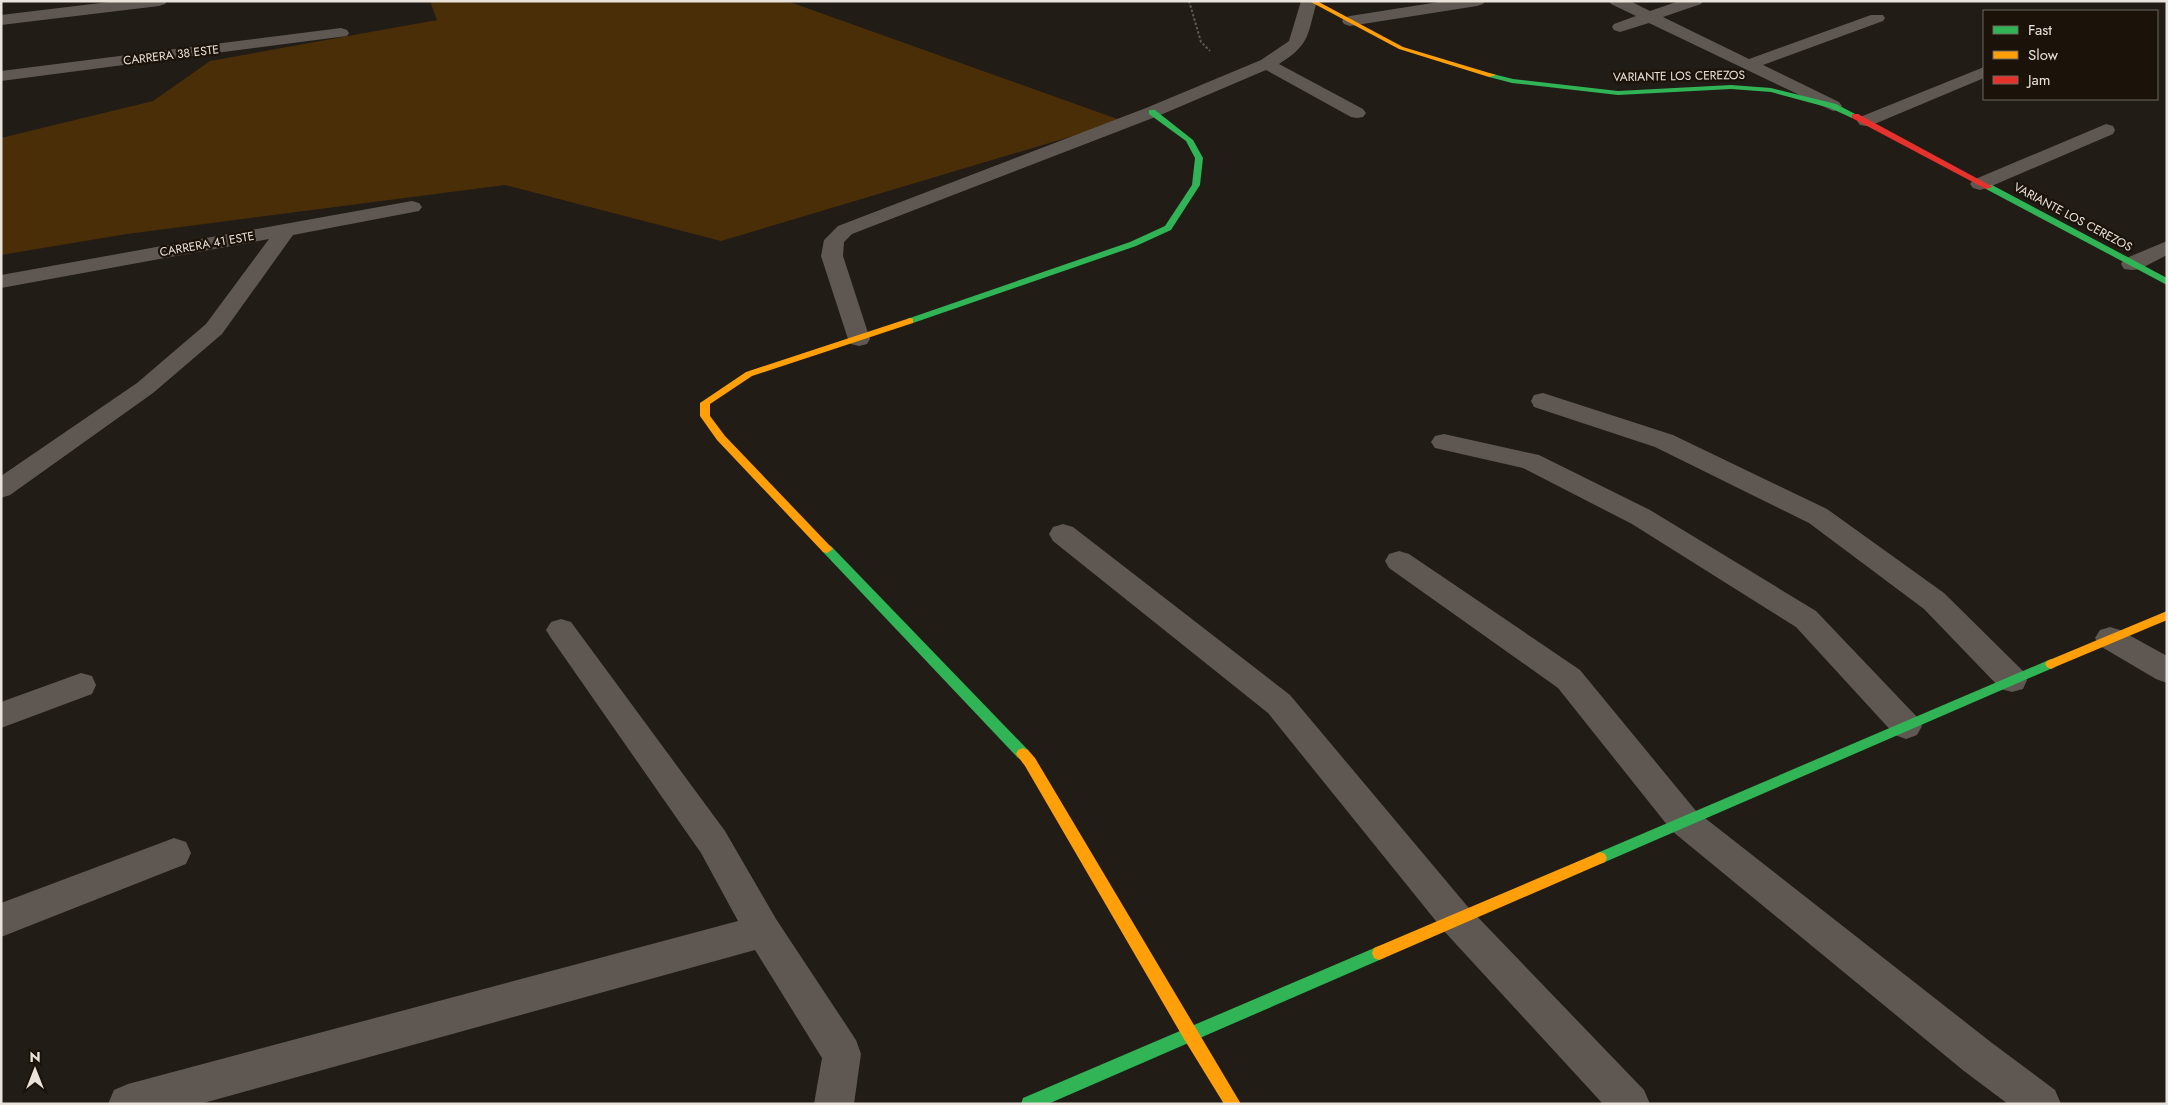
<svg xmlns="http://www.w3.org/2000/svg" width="2168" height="1105" font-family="Jost,sans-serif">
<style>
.green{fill:#4a2e08}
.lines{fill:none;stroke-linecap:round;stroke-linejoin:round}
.path{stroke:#5e5852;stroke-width:2;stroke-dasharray:2.5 2;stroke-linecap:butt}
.street{fill:#5f5852;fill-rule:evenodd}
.fast{fill:#30b455;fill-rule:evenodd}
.slow{fill:#ff9f0a;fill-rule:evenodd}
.jam{fill:#e5322d;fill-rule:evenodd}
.labels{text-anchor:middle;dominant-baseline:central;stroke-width:4.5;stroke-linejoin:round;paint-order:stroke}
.far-street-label{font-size:12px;fill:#e9e3dc;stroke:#1b1309}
</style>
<rect width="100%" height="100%" fill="#211c16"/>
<path class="green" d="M430,1H787L1123,121L721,241L505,185L127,234L1,255V138L153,101L210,61L437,20Z"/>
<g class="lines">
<path class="path" d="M1189,1L1201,42L1210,51"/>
<g class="street">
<path d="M117,1H167L165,4L159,6L1,25V15Z"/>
<path d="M1301,1H1317C1307,35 1311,44 1279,64L1363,109L1366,113L1363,117L1357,118L1351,117L1266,70L1158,116L852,234L844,242L843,256L870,339L867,344L859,346L851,344L848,339L821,256L824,240L838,226L1146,108L1261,60L1289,41Z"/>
<path d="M1445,1H1485L1483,4L1477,6L1350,26L1344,24L1342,21L1344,18L1350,16Z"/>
<path d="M1609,1H1630L1650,11L1679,1H1703L1701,4L1663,17L1749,59L1871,15H1883L1885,18L1883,21L1763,65L1839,102L1842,106L1839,110L1833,111L1649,23L1620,32L1614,30L1612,27L1614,24L1636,16L1611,4Z"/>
<path d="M341,28L347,30L349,33L347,36L1,81V71Z"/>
<path d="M1984,67V78L1872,125L1866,126L1860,125L1857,121L1860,117Z"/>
<path d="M2106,124L2113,126L2115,130L2113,134L1987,188L1980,190L1973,188L1970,184L1973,180Z"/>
<path d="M412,201L419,203L422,207L419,211L293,235L222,334L153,393L10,495L1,498V476L137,383L206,324L269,239L1,288V275Z"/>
<path d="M2167,241V255L2140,269L2132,270L2124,269L2121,264L2124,259Z"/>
<path d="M1543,393L1673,435L1827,509L1944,593L2023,671L2027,680L2023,689L2012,692L2001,689L1924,609L1809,523L1655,447L1534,407L1531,401L1534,395Z"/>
<path d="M1444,434L1539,455L1650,510L1816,611L1917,717L1922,726L1917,735L1906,739L1895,735L1796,627L1632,524L1523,468L1435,448L1431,442L1435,436Z"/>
<path d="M1063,524L1073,527L1290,695L1468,907L1644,1090L1650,1104H1603L1444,931L1268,713L1053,541L1049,534L1053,527Z"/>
<path d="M1399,551L1409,554L1580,670L1696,811L1992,1043L2055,1090L2061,1104H2008L1964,1071L1672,831L1558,688L1389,568L1385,561L1389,554Z"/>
<path d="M561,619L571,622L725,831L776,919L856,1040L861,1054L854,1104H814L822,1058L755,950L200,1104H108L114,1090L128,1084L738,921L701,853L551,638L546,630L551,622Z"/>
<path d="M2110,627L2120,630L2167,656V683L2156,679L2100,646L2095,638L2100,630Z"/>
<path d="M81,673L92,676L96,685L92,694L1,728V702Z"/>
<path d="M174,838L186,842L191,853L186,864L1,937V903Z"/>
</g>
<g class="fast">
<path d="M1489,73L1513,79L1618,91L1731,85L1771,88L1836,104L1859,116L1852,118L1830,108L1771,92L1731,89L1618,95L1512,83L1489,77Z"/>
<path d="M1149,110H1155L1193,140L1203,158L1200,185L1171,230L1136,246L913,323H907V319L1130,242L1165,226L1192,185L1195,158L1186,141L1149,114Z"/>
<path d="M1986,185H1992L2167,278V285L1986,189Z"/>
<path d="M827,545L831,546L1028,750L1030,754L1028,758L1023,760L1018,758L823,552L821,549L823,546Z"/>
<path d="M2051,659L2055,661L2057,664L2055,667L1605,862L1600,864L1595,862L1593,858L1595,854Z"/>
<path d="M1379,946L1384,948L1386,953L1384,958L1048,1104H1021L1023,1098Z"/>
</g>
<g class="slow">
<path d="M1309,1H1317L1403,47L1496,75L1489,77L1399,49Z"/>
<path d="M910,318L913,319V323L752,376L710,404V416L725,436L833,549L827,553L823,552L717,440L700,416V403L746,372Z"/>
<path d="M2167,611V620L2055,667L2051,669L2047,667L2045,664L2047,661Z"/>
<path d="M1023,748L1028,750L1035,758L1241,1104H1224L1184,1039L1025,766L1016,754L1018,750Z"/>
<path d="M1600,852L1605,854L1607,858L1605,862L1384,958L1379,960L1374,958L1372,953L1374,948Z"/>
</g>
<path class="jam" d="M1852,114H1858L1993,187L1986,189L1852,118Z"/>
</g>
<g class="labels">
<g class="far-street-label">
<text transform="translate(171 55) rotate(-7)">CARRERA 38 ESTE</text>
<text transform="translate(1679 76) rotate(-1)">VARIANTE LOS CEREZOS</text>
<text transform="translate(2073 217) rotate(28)">VARIANTE LOS CEREZOS</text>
<text transform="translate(207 244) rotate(-10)">CARRERA 41 ESTE</text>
</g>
</g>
<rect width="2168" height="1105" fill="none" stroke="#e9e3dc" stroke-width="5"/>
<rect x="1983" y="10" width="175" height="90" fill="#1b1309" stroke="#6d665d"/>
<rect x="1993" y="26" width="25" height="8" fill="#30b455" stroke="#6d665d"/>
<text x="2028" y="35" font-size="15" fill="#e9e3dc">Fast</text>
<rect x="1993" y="51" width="25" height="8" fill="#ff9f0a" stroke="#6d665d"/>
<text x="2028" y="60" font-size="15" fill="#e9e3dc">Slow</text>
<rect x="1993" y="76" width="25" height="8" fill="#e5322d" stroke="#6d665d"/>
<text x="2028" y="85" font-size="15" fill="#e9e3dc">Jam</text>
<g transform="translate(35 1070)" stroke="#1b1309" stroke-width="4" paint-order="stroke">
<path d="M0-4L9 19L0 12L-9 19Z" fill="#e9e3dc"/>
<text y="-8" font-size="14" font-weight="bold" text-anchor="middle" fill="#e9e3dc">N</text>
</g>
</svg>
